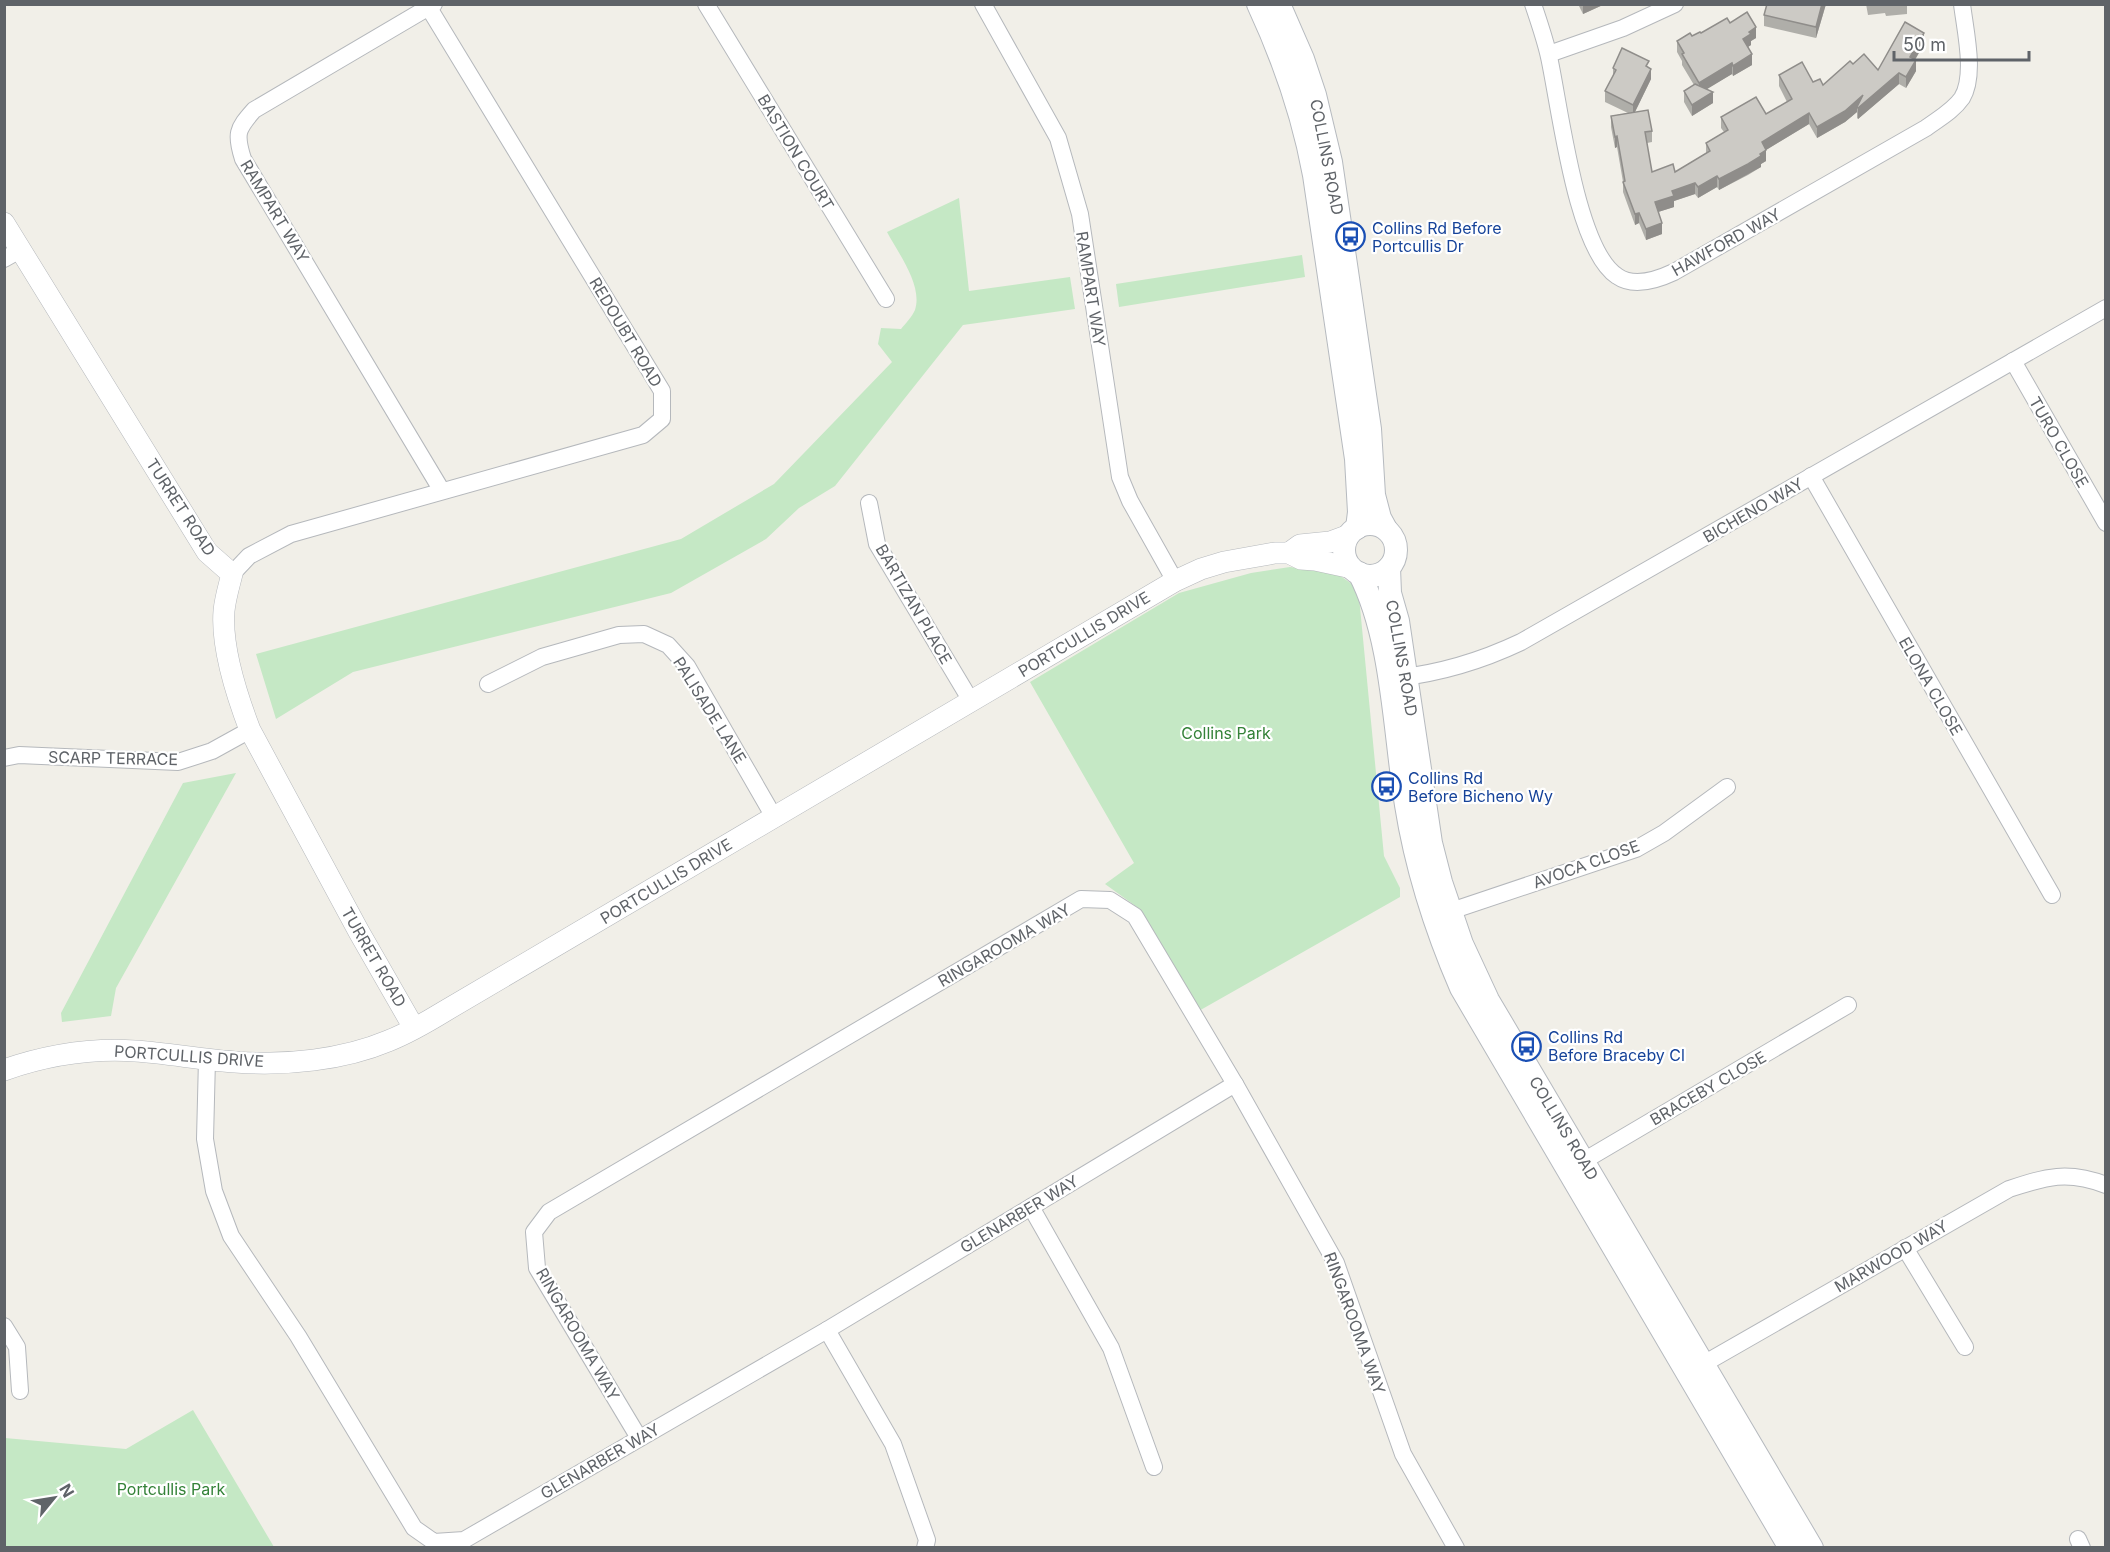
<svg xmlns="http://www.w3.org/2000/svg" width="2110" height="1552" font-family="Inter,sans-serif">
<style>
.green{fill:#c5e8c5}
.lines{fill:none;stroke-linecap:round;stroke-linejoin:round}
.minor-casing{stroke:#b5b8bc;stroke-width:18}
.tertiary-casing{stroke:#b5b8bc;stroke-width:22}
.secondary-casing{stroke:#b6babf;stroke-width:24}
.minor{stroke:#fff;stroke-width:16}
.tertiary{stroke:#fff;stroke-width:21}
.secondary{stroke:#fff;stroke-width:22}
.wall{fill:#afaea9}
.shaded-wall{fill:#8f8d8a}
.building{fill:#cccac5;stroke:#8f8d8a;stroke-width:1.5}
.labels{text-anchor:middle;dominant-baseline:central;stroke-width:4.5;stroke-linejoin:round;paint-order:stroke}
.street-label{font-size:16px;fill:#5f6368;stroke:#fff}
.transit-label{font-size:16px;fill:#164399;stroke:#fff;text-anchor:start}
.park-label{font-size:16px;fill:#348238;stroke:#fff}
</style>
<rect width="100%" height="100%" fill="#f1efe8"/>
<g class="green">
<path d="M959,198L969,291L1070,277L1075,309L963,325L835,486L799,508L766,539L671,593L353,672L276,719L256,654L681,539L774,484L892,362L878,344L881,328L901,329C905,324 912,317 915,310C923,285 898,253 887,232Z"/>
<path d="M1302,255L1305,277L1119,307L1116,284Z"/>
<path d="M1290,567L1336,573L1352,584L1359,597L1384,856L1400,888V897L1197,1012L1141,910L1105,884L1134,863L1030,682L1179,593L1251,573Z"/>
<path d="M236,773L116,988L111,1016L62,1022L61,1013L183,783Z"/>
<path d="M193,1410L274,1547H5V1438L126,1449Z"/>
</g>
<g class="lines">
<defs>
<g id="minor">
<path d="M434,4L254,110C237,129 235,134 243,159L442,491"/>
<path d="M706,4L886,299"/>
<path d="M983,4L1058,138L1080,214L1120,477L1130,501L1175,581"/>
<path d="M1533,4C1539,22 1545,39 1549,57C1560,107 1576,249 1617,276C1634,288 1657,280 1674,272L1926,128C1938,119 1953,111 1962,98C1976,75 1965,30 1962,4"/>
<path d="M1549,54L1623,28L1675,4"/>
<path d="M4,259L20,250"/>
<path d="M2013,361L2106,523"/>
<path d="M1811,476L2052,895"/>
<path d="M869,503L877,544L971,701"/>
<path d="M232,574L249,556L291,534L643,435L662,419V391L429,8"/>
<path d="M1397,678C1441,673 1481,661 1521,642L2106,308"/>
<path d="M488,684L542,657L619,635L644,634L668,645L687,666L774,817"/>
<path d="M4,758L19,755L178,762L212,751L250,730"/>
<path d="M1442,914L1636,849L1664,833L1727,787"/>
<path d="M207,1059L205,1139L214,1191L231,1236L298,1336L414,1528L434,1542L464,1540L827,1330L1235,1084"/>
<path d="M1575,1166L1848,1005"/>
<path d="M1031,1207L1111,1348L1154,1467"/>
<path d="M1905,1248L1965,1347"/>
<path d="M4,1326L17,1347L20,1391"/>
<path d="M827,1330L893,1444L927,1540L925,1548"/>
<path d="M1693,1370L2009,1189C2046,1177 2067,1170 2106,1185"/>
<path d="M639,1438L537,1268L534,1232L549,1212L1081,899L1110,900L1135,916L1235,1084L1336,1263L1403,1454L1456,1548"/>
<path d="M2078,1539L2082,1548"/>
</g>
<g id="tertiary">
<path d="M4,223L207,552L232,574C229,586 225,599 224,611C221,648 237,696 250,730L359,932L414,1028"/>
<path d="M1289,553L1300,545L1330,542L1349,535"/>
<path d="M4,1070C47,1055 90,1048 135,1051C168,1053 202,1060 235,1062C284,1066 343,1060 388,1041C408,1033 427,1022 445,1011L1175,581L1201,569L1224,562L1275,553H1289L1301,559L1315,560L1352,568"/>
</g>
<g id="secondary">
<path d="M1258,4C1284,60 1303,115 1314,175L1356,459L1359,512L1357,528"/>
<path d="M1279,4L1303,59L1315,95L1331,162L1370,429L1374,495L1380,518L1386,529"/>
<circle cx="1370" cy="550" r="26"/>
<path d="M1389,568L1390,593L1398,621L1431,843L1441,882L1462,944L1488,1000L1812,1548"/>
<path d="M1359,573C1393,638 1394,732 1406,805C1416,868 1435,928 1461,988L1790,1548"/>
</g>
</defs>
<use href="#minor" class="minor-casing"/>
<use href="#tertiary" class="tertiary-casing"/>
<use href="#secondary" class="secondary-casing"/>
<use href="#minor" class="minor"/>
<use href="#tertiary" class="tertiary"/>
<use href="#secondary" class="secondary"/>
</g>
<g class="wall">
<path d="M1578,4H1605L1583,14Z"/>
<path d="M1826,4L1816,38L1764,26V15Z"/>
<path d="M1866,4H1907V14L1886,16L1885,13L1868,15Z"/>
<path d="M1730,23L1756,38L1751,41V45L1748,47L1752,65L1733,76L1732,74L1706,89L1713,103L1692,116L1684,102V91L1694,85L1682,65V61L1677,52V41L1692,36Z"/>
<path d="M1924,44L1915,60L1916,71L1906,88L1899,84L1858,119L1857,118V112L1845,122L1817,138L1809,124L1766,150V161L1761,164V167L1748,175L1719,190L1717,187L1698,198L1695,194L1674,201V207L1658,212L1662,234L1646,240L1639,223L1635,225L1623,192V182L1617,147L1615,148L1611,127V116L1628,113L1605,102V91L1613,76V68H1649L1651,79L1635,112L1652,131V142L1647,143L1652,172H1675L1706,153V143L1724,132L1721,128V117L1766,114L1787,102L1779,86V75L1823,85L1853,64L1878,70Z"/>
</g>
<g class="shaded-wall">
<path d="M1583,4H1605L1583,14Z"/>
<path d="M1822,4H1826L1816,38V27Z"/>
<path d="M1756,27V38L1751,41V45L1743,50V39L1749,32Z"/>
<path d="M1924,33V44L1910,68V57Z"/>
<path d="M1752,54V65L1733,76V66Z"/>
<path d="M1916,60V71L1906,88V77Z"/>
<path d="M1732,63V74L1699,94V83Z"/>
<path d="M1651,69V79L1633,116V105Z"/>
<path d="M1899,73V84L1858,119V108L1857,107V112L1845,122L1817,138V127L1863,95Z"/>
<path d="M1713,92V103L1692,116V105Z"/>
<path d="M1809,113V124L1766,150V161L1761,164V167L1719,190V179L1762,142Z"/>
<path d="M1617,136V147L1615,148V137Z"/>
<path d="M1717,176V187L1698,198V187Z"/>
<path d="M1695,183V194L1674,201V207L1655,213V202L1672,191Z"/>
<path d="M1639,213V223L1635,225V214Z"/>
<path d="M1662,223V234L1646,240V229Z"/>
</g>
<g class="building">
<path d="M1767,4H1822L1816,27L1764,15Z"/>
<path d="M1747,12L1756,27L1749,32L1751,34L1743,39L1752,54L1733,66L1732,63L1699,83L1682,54L1684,53L1677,41L1690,33L1692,36L1700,32L1701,33L1727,18L1730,23Z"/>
<path d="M1905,22L1924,33L1910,57L1916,60L1906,77L1899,73L1858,108L1857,107L1863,95L1845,111L1817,127L1809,113L1762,142L1766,150L1760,154L1761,156L1748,164L1719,179L1717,176L1698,187L1695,183L1672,191L1674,196L1655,202L1662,223L1646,229L1639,213L1635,214L1623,182L1625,181L1617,136L1615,137L1611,116L1648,110L1652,131L1645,132L1652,172L1673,164L1675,172L1710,151L1706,143L1728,130L1721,117L1756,97L1766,114L1792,99L1779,75L1802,62L1813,82L1820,79L1823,85L1850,61L1853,64L1864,54L1878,70Z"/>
<path d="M1622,48L1649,61L1646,66L1651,69L1633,105L1605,91L1616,70L1613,68Z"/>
<path d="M1695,84L1713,92L1692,105L1684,91Z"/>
</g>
<defs>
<symbol id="bus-ring" viewBox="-11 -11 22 22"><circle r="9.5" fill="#fff" stroke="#1a4fb4" stroke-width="1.5"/><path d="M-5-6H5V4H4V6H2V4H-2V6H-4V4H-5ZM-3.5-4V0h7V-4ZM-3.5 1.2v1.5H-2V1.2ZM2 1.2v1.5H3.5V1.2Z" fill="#1a4fb4"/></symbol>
</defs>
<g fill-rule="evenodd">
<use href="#bus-ring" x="1334" y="220" width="33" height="33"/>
<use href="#bus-ring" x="1370" y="770" width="33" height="33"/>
<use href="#bus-ring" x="1510" y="1030" width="33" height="33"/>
</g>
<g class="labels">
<g class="street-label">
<text transform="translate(796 152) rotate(59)">BASTION COURT</text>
<text transform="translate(1327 157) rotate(79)">COLLINS ROAD</text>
<text transform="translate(275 211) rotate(59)">RAMPART WAY</text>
<text transform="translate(1726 242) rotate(-29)">HAWFORD WAY</text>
<text transform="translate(1091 289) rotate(81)">RAMPART WAY</text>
<text transform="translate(626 332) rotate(59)">REDOUBT ROAD</text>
<text transform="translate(2059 442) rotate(60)">TURO CLOSE</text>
<text transform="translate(181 507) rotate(57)">TURRET ROAD</text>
<text transform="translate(1753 510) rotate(-30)">BICHENO WAY</text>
<text transform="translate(914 604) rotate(60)">BARTIZAN PLACE</text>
<text transform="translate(1084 634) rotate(-31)">PORTCULLIS DRIVE</text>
<text transform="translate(1402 658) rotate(80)">COLLINS ROAD</text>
<text transform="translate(1931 686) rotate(60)">ELONA CLOSE</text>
<text transform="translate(710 710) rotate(58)">PALISADE LANE</text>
<text transform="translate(113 758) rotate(1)">SCARP TERRACE</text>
<text transform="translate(1586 864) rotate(-20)">AVOCA CLOSE</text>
<text transform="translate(666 881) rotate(-31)">PORTCULLIS DRIVE</text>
<text transform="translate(1004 945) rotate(-30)">RINGAROOMA WAY</text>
<text transform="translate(374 957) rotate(60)">TURRET ROAD</text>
<text transform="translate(189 1056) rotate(4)">PORTCULLIS DRIVE</text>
<text transform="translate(1708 1088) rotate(-30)">BRACEBY CLOSE</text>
<text transform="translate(1564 1128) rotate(59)">COLLINS ROAD</text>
<text transform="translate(1019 1214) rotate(-31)">GLENARBER WAY</text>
<text transform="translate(1891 1256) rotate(-30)">MARWOOD WAY</text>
<text transform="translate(1355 1323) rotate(70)">RINGAROOMA WAY</text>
<text transform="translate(578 1334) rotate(60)">RINGAROOMA WAY</text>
<text transform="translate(600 1461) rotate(-30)">GLENARBER WAY</text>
</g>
<g class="transit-label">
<text x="1372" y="228">Collins Rd Before<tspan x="1372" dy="18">Portcullis Dr</tspan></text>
<text x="1408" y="778">Collins Rd<tspan x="1408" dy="18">Before Bicheno Wy</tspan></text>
<text x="1548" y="1037">Collins Rd<tspan x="1548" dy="18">Before Braceby Cl</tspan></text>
</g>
<g class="park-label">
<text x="1226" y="733">Collins Park</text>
<text x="171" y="1489">Portcullis Park</text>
</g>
</g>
<rect width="2110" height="1552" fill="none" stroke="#5f6368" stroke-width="12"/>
<g transform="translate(54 1498) rotate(60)" stroke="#ffffff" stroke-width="4.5" paint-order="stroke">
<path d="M0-4.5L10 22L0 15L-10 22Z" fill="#5f6368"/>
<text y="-9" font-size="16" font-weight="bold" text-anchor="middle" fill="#5f6368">N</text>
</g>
<path d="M1894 51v9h135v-9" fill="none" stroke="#5f6368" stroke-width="3"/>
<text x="1903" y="51" font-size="18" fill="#5f6368" stroke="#ffffff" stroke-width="4.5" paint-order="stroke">50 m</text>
</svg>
